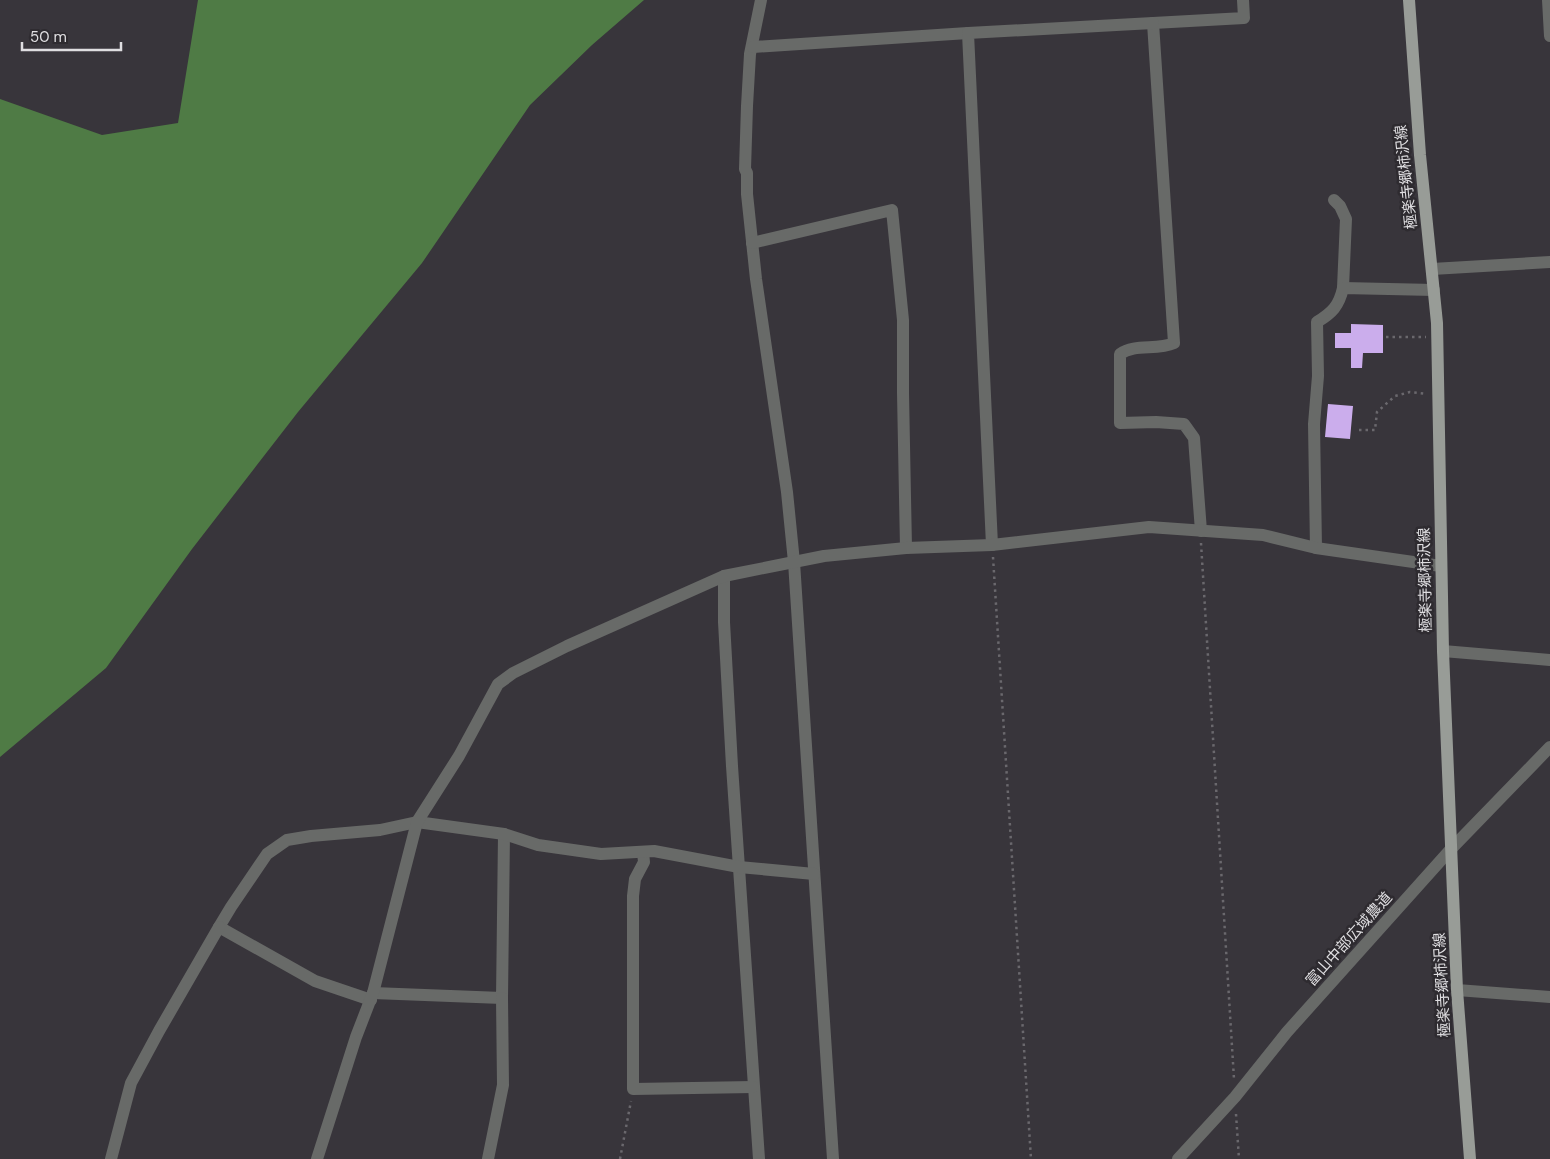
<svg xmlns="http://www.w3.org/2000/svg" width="1550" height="1159" font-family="'DM Sans','Noto Sans JP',sans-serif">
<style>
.forest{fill:#4f7b45}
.building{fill:#cbadec}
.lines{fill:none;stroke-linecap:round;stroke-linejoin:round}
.path{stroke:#6a686d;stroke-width:2.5;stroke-dasharray:2.5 4;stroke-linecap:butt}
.minor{stroke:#686a68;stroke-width:12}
.major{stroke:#989c97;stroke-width:12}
.labels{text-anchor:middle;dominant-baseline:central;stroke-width:5;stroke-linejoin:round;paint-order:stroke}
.street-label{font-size:15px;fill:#dfdee1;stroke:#2e2b30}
</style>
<rect width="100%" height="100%" fill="#38353b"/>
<path class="forest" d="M198,0H644L592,45L530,105L422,263L298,412L192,549L106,668L0,757V99L102,135L178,123Z"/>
<g class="building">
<path d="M1351,324L1383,325V353H1363L1362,368H1351V348H1335V333H1351Z"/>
<path d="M1328,404L1353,406L1350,439L1325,437Z"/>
</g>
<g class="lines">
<g class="path">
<path d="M1386,337H1426"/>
<path d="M1359,430H1375L1377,412L1395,396L1410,392L1427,394"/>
<path d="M1201,543L1234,1079"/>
<path d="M993,557L1031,1159"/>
<path d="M1236,1114L1239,1159"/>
<path d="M620,1159L631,1101"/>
</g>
<g class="minor">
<path d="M761,0L750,54L747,106L745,169L747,173V194L756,279L787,492L794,562L833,1159"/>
<path d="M1548,0L1550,36"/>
<path d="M753,47L968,33"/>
<path d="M1334,200L1340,206L1346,219L1343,288"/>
<path d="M752,243L892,210L903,320V393L906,548"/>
<path d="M1432,269L1550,262"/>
<path d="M1201,531L1194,438L1184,424L1156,422L1120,423V354C1135,343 1157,351 1174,343L1153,23L1244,18L1243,0"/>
<path d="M992,545L968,33L1153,23"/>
<path d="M1316,548L1314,424L1318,376L1317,322C1332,313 1339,306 1343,288L1434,290"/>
<path d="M724,576V622L732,766L759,1159"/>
<path d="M1443,651L1550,660"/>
<path d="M643,852L644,862L635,879L633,896V1089L753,1087"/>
<path d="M1457,990L1550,997"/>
<path d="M373,993L502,998L504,834"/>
<path d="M371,1000L315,981L219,927L231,907L267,854L287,840L311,836L380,830L417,822L504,834L538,845L601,854L654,851L739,867L814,874"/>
<path d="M111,1159L131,1083L159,1031L219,927"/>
<path d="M317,1159L356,1037L373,993L417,822L459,756L498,684L513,673L567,646L724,576L824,556L906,548L992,545L1149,527L1263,535L1316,548L1441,566"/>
<path d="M488,1159L503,1085L502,998"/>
<path d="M1178,1159L1235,1097L1287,1032L1451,849L1550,747"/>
</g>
<path class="major" d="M1409,0L1420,155L1437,323L1443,651L1457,990L1470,1159"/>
</g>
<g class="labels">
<g class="street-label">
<text transform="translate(1406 177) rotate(-96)">極楽寺郷柿沢線</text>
<text transform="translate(1425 580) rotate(-91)">極楽寺郷柿沢線</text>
<text transform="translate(1349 939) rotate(-48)">富山中部広域農道</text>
<text transform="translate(1442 985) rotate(-93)">極楽寺郷柿沢線</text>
</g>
</g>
<path d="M22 42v8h99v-8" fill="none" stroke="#dfdee1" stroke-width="2.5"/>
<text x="30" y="42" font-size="15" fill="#dfdee1" stroke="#2e2b30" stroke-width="4" paint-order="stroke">50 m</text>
</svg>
